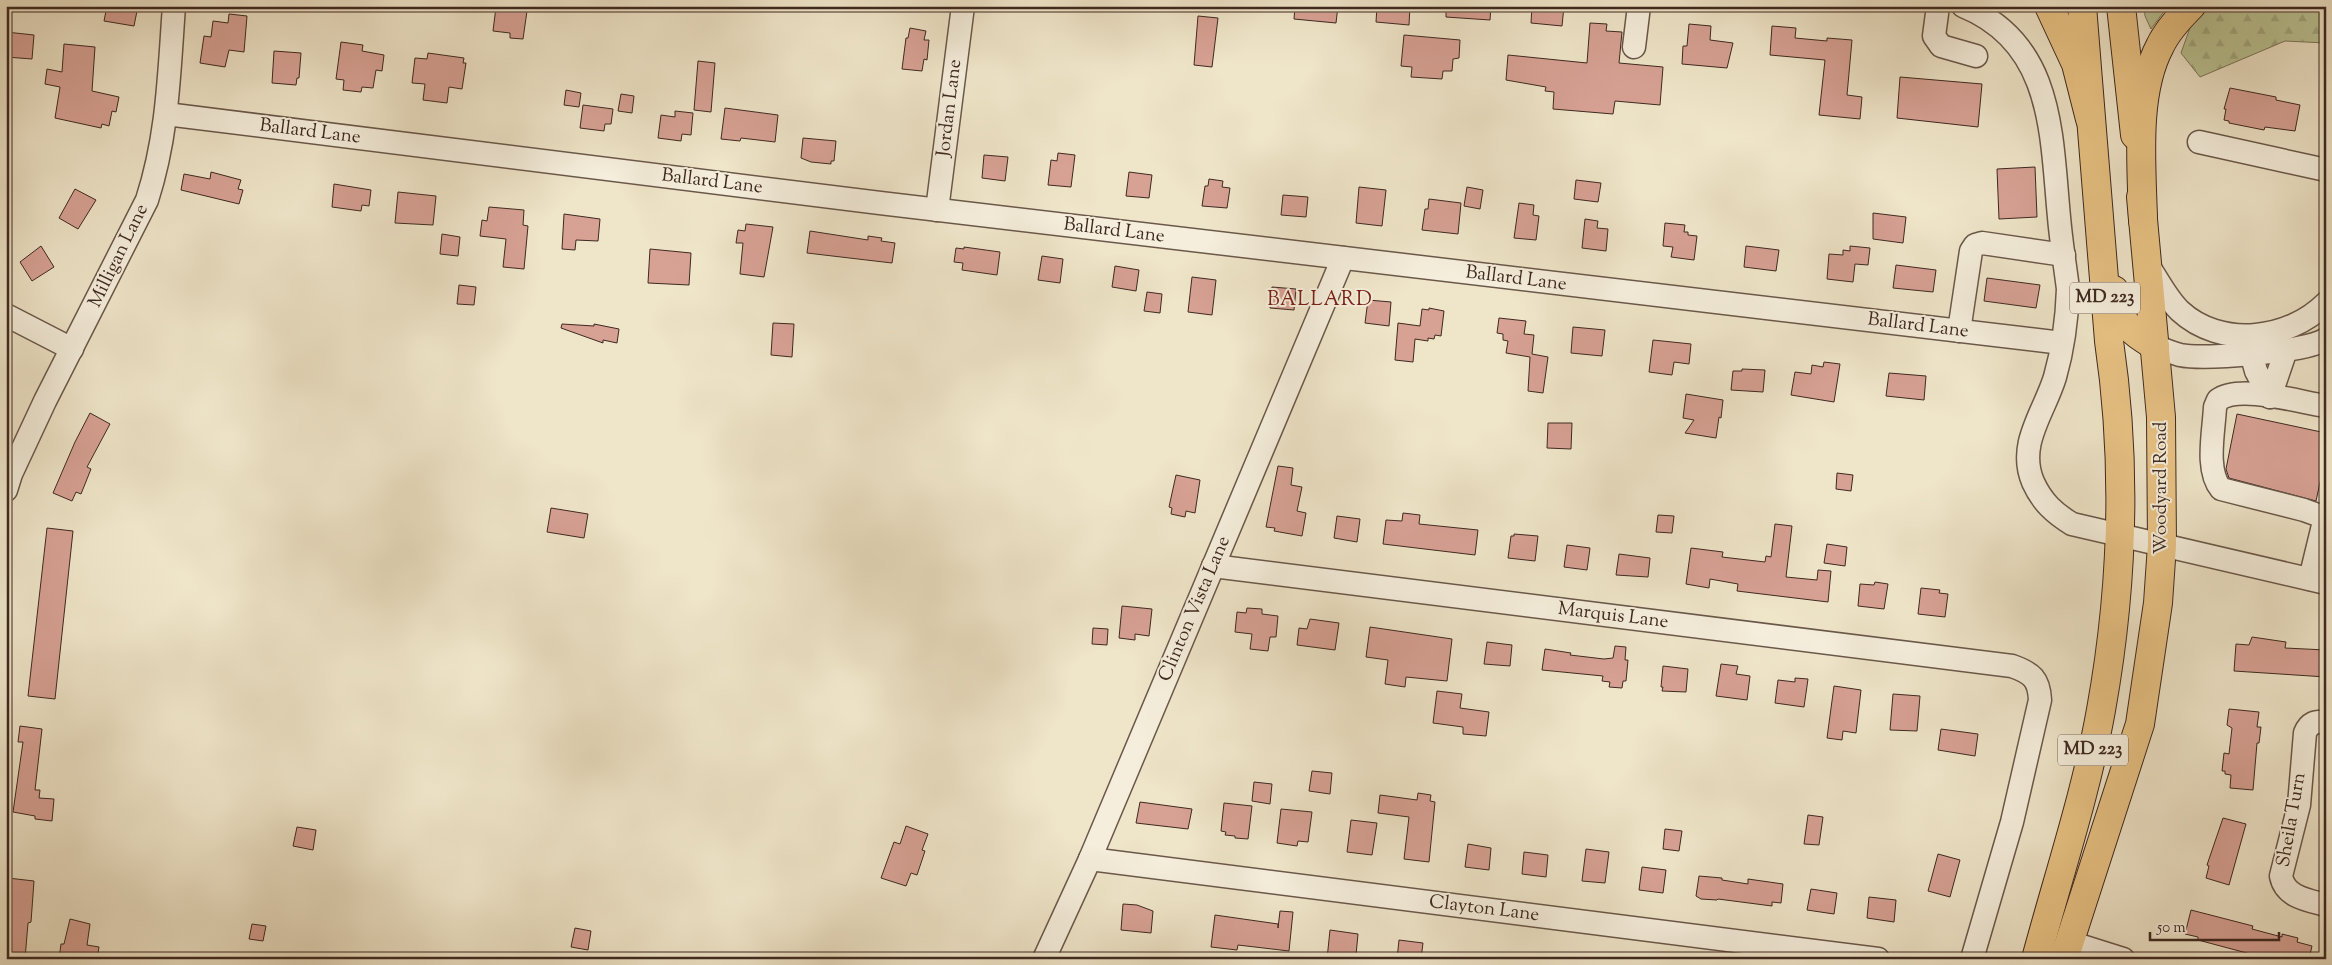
<svg xmlns="http://www.w3.org/2000/svg" width="2332" height="965" font-family="'Sorts Mill Goudy',serif">
<style>
.forest{fill:url(#forest-firs);stroke:#7c765a}
.building{fill:#d7a194;stroke:#3e2920}
.lines{fill:none;stroke-linecap:round;stroke-linejoin:round}
.minor-casing{stroke:#6a584a;stroke-width:25}
.major-casing{stroke:#3e2920;stroke-width:30}
.highway-casing{stroke:#3e2920;stroke-width:30}
.minor{stroke:#f5eedc;stroke-width:22}
.major{stroke:#e8c284;stroke-width:28}
.highway{stroke:#e8c284;stroke-width:28}
.labels{text-anchor:middle;dominant-baseline:central;stroke-width:4;stroke-linejoin:round;paint-order:stroke}
.shield{fill:#f5eedc;stroke:#756458;stroke-width:1}
.shield-label{font-size:18px;font-weight:bold;fill:#3e2920}
.street-label{font-size:19px;fill:#3e2920;stroke:#f5eedc}
.neighbourhood-label{font-size:20px;letter-spacing:1px;fill:#7a1f14;stroke:#f5eedc}
</style>
<defs>
<pattern id="forest-firs" width="22" height="20" patternUnits="userSpaceOnUse" patternTransform="scale(1.25)"><rect width="22" height="20" fill="#bbc495"/><path d="M5 1l3.5 6h-7zM16 11l3.5 6h-7z" fill="#a2a880"/></pattern>
</defs>
<rect width="100%" height="100%" fill="#efe5c9"/>
<filter id="stains"><feTurbulence type="fractalNoise" baseFrequency=".004" numOctaves="4"/><feColorMatrix values="0 0 0 0 .2 0 0 0 0 .09 0 0 0 0 .02 0 0 0 .5 -.17"/></filter>
<radialGradient id="worn" r=".72"><stop offset=".6" stop-color="#630" stop-opacity="0"/><stop offset="1" stop-color="#630" stop-opacity=".3"/></radialGradient>
<g class="forest">
<path d="M2144,6H2168L2151,29L2145,16Z"/>
<path d="M2212,6H2326V43L2285,41L2200,77L2181,53L2191,25Z"/>
</g>
<g class="building">
<path d="M107,6H138L134,26L104,21Z"/>
<path d="M1295,6H1338L1336,23L1294,19Z"/>
<path d="M1377,6H1410L1409,25L1376,22Z"/>
<path d="M1446,6H1491L1490,20L1446,17Z"/>
<path d="M1532,6H1564L1562,26L1531,23Z"/>
<path d="M496,7L527,11L523,39L510,38V33L493,31Z"/>
<path d="M229,14L247,16L244,52L229,50L225,67L200,63L204,36L211,37L213,21L228,23Z"/>
<path d="M1198,16L1218,18L1212,67L1194,65Z"/>
<path d="M1590,23L1607,24L1606,31L1622,32L1619,63L1663,67L1660,105L1615,101L1613,114L1553,109L1554,92L1545,91L1546,87L1506,80L1508,55L1587,63Z"/>
<path d="M1689,24L1711,26L1710,40L1733,43L1727,68L1682,64L1683,46H1687Z"/>
<path d="M1772,26L1796,28L1795,38L1827,41V38L1852,40L1847,95L1862,97L1860,119L1819,115L1825,60L1770,55Z"/>
<path d="M910,28L926,31L924,40H929L927,60L924,59L922,71L902,69L906,38H908Z"/>
<path d="M6,32L34,35L32,59L6,57Z"/>
<path d="M1404,35L1460,40L1459,58L1453,59L1452,71H1443L1442,79L1411,77L1412,67L1401,66Z"/>
<path d="M341,42L363,45L362,51L384,55L382,71L376,70L373,88L362,87L361,92L343,90L344,80L336,79Z"/>
<path d="M64,44L95,47L92,91L119,97L116,112L112,111L109,126L102,124L101,128L55,118L60,87L45,84L47,69L62,72Z"/>
<path d="M274,51L301,53L299,78H297L296,85L272,83Z"/>
<path d="M428,53L464,58L463,63H466L462,89L449,87L447,103L423,100L425,84L412,83L415,58L427,59Z"/>
<path d="M698,61L715,63L711,112L694,110Z"/>
<path d="M1900,77L1982,84L1978,127L1897,118Z"/>
<path d="M2230,88L2276,97V100L2300,105L2295,131L2265,127L2264,130L2229,123V121L2224,120L2226,109H2224Z"/>
<path d="M566,90L581,93L579,107L564,105Z"/>
<path d="M621,94L634,96L632,113L618,111Z"/>
<path d="M583,105L613,109L611,124H605L604,131L580,128Z"/>
<path d="M725,108L778,115L775,142L741,138L740,141L721,139Z"/>
<path d="M675,111L693,113L691,135L682,134L681,141L658,138L661,115L675,117Z"/>
<path d="M803,138L836,141L834,161H831V164L811,162L801,158Z"/>
<path d="M1058,153L1075,155L1071,187L1048,185L1051,160L1057,161Z"/>
<path d="M984,155L1008,157L1005,181L982,178Z"/>
<path d="M2035,167L2037,217L1999,219L1997,169Z"/>
<path d="M211,172L241,180L238,189L243,190L239,204L181,190L184,174L210,179Z"/>
<path d="M1129,172L1152,175L1149,198L1126,196Z"/>
<path d="M1209,179L1223,181L1222,187L1230,188L1227,208L1202,206L1205,186H1208Z"/>
<path d="M1576,180L1601,183L1598,202L1574,199Z"/>
<path d="M334,184L371,190L369,206L362,205L361,211L332,207Z"/>
<path d="M1359,187L1386,190L1382,226L1356,223Z"/>
<path d="M1467,187L1483,190L1480,209L1464,206Z"/>
<path d="M75,189L96,200L78,229L59,218Z"/>
<path d="M398,192L436,196L433,225L395,223Z"/>
<path d="M1283,195L1308,197L1306,217L1281,215Z"/>
<path d="M1429,199L1461,203L1458,234L1422,230L1425,209H1428Z"/>
<path d="M1519,203L1534,205L1533,215L1539,216L1536,240L1514,238Z"/>
<path d="M489,207L524,210L523,225L528,226L524,269L503,267L506,239L480,236L482,220L487,221Z"/>
<path d="M1873,213L1906,217L1903,243L1873,239Z"/>
<path d="M564,214L600,219L598,241L576,240L575,250L562,249Z"/>
<path d="M1585,219L1598,221L1597,228L1608,229L1606,251L1582,248Z"/>
<path d="M1665,223L1685,225L1684,232H1688V235L1697,236L1694,260L1671,257L1673,247L1663,246Z"/>
<path d="M746,224L773,227L764,277L740,274L743,243H736L738,230L745,231Z"/>
<path d="M810,231L868,240V236L882,238L881,241L895,243L892,263L807,253Z"/>
<path d="M442,234L460,237L458,256L440,254Z"/>
<path d="M41,246L54,267L32,281L20,262Z"/>
<path d="M1746,246L1779,250L1776,271L1744,267Z"/>
<path d="M1850,246L1870,248L1868,265L1855,264L1853,282L1827,279L1829,254L1843,255V250L1850,251Z"/>
<path d="M964,247L1000,252L997,275L962,270L963,263L954,262L956,248L964,249Z"/>
<path d="M650,249L691,253L689,285L648,283Z"/>
<path d="M1042,256L1063,259L1060,283L1038,280Z"/>
<path d="M1896,265L1936,270L1933,292L1893,288Z"/>
<path d="M1115,266L1139,270L1136,291L1112,287Z"/>
<path d="M1192,277L1216,280L1212,315L1188,312Z"/>
<path d="M1987,278L2040,285L2036,308L1984,301Z"/>
<path d="M459,285L476,287L474,305L457,304Z"/>
<path d="M1272,287L1296,289L1294,310L1270,308Z"/>
<path d="M1147,292L1162,294L1160,313L1144,311Z"/>
<path d="M1368,300L1391,302L1389,326L1365,323Z"/>
<path d="M1429,308L1444,311L1441,336L1435,335L1434,339L1428,338V341L1415,339L1413,362L1395,360L1398,323L1420,326L1422,309L1429,310Z"/>
<path d="M1499,318L1526,321L1524,334L1534,335L1532,354L1548,357L1543,393L1528,391L1530,357L1506,353L1508,341L1503,340V334L1497,333Z"/>
<path d="M773,323L794,324L792,357L771,355Z"/>
<path d="M562,324L594,326V324L619,329L617,343L603,340V343L561,328Z"/>
<path d="M1573,327L1605,330L1602,356L1571,353Z"/>
<path d="M1653,340L1691,344L1689,364L1674,362L1672,375L1649,372Z"/>
<path d="M1824,362L1840,364L1834,402L1791,395L1795,372L1811,374L1812,365L1823,367Z"/>
<path d="M1742,369L1765,370L1763,392L1731,390L1733,371H1742Z"/>
<path d="M1889,373L1926,376L1924,400L1886,396Z"/>
<path d="M1686,394L1723,400L1721,418L1719,417L1716,438L1685,433L1694,420L1683,418Z"/>
<path d="M90,413L110,424L87,467L91,469L81,494L76,492L72,501L53,493L75,442Z"/>
<path d="M2237,414L2326,433V455L2316,501L2229,478L2226,469Z"/>
<path d="M1548,423H1572L1571,449L1547,448Z"/>
<path d="M1278,466L1293,468L1291,485L1302,487L1297,511L1306,513L1302,536L1274,531L1275,528L1266,527Z"/>
<path d="M1837,473L1853,475L1851,491L1836,489Z"/>
<path d="M1176,475L1200,480L1195,513L1186,511L1185,517L1171,514L1172,508L1169,507Z"/>
<path d="M551,508L588,514L584,538L547,532Z"/>
<path d="M1403,513L1420,515L1419,524L1478,530L1475,555L1383,544L1386,520L1402,521Z"/>
<path d="M1658,515L1674,516L1672,533L1656,532Z"/>
<path d="M1337,516L1360,519L1357,542L1334,538Z"/>
<path d="M1775,524L1792,526L1786,577L1817,580L1818,570L1831,571L1828,602L1737,591L1738,584L1710,579L1709,588L1686,584L1691,548L1723,552L1722,557L1765,562L1766,556L1771,557Z"/>
<path d="M47,528L73,531L55,699L28,696Z"/>
<path d="M1514,534L1538,536L1535,561L1508,558L1511,536H1514Z"/>
<path d="M1827,544L1847,547L1845,566L1824,563Z"/>
<path d="M1567,545L1590,548L1587,570L1564,567Z"/>
<path d="M1619,554L1650,558L1648,577L1616,575Z"/>
<path d="M1875,582L1888,584L1884,609L1858,606L1860,584L1874,585Z"/>
<path d="M1921,588L1940,590L1939,593L1948,594L1945,617L1918,614Z"/>
<path d="M1122,606L1152,609L1149,636L1135,634V640L1119,638Z"/>
<path d="M1247,608L1262,609V614L1278,616L1276,637H1270L1268,651L1250,649L1252,634L1235,632L1237,612L1246,613Z"/>
<path d="M1310,619L1339,623L1335,650L1297,645L1299,628L1307,629Z"/>
<path d="M1370,627L1452,639L1447,681L1406,677L1405,687L1385,684L1388,660L1366,657Z"/>
<path d="M1093,628L1108,629L1107,645L1092,644Z"/>
<path d="M2252,637L2286,642L2285,648L2326,650V677L2234,671L2236,644L2249,645Z"/>
<path d="M1487,642L1512,645L1510,666L1484,664Z"/>
<path d="M1615,646L1626,647L1625,660H1628L1626,681H1623L1622,688L1609,687L1610,682L1602,681L1603,676L1542,670L1545,649L1571,653L1570,655L1604,659L1613,658Z"/>
<path d="M1721,664L1738,666L1736,674L1750,676L1747,700L1716,696Z"/>
<path d="M1663,666L1688,669L1686,692L1662,691L1663,687H1661Z"/>
<path d="M1795,678L1808,679L1804,707L1775,703L1778,680L1795,682Z"/>
<path d="M1834,686L1861,690L1856,733L1843,731L1842,740L1827,738Z"/>
<path d="M1437,691L1462,694L1460,708L1489,712L1486,736L1463,734V727L1433,723Z"/>
<path d="M1893,694L1920,696L1917,731L1890,730Z"/>
<path d="M2229,709L2259,712L2257,727H2261L2259,743H2257L2253,790L2230,788L2231,775L2225,774V771H2222L2224,753L2229,754L2232,728L2227,725Z"/>
<path d="M20,726L42,729L35,790H40L39,798L54,799L52,821L35,819V816L13,812L23,742H18Z"/>
<path d="M1941,729L1978,734L1975,756L1938,750Z"/>
<path d="M1312,771L1332,773L1330,794L1309,791Z"/>
<path d="M1254,782L1272,784L1270,804L1252,801Z"/>
<path d="M1418,793L1431,795L1430,801L1435,802L1429,862L1404,859L1409,817L1378,813L1380,795L1417,800Z"/>
<path d="M1140,802L1192,809L1188,829L1136,823Z"/>
<path d="M1224,803L1252,806L1248,839L1235,838V836L1225,835L1226,832L1221,831Z"/>
<path d="M1281,809L1312,812L1308,842L1298,841L1297,846L1277,843Z"/>
<path d="M1808,815L1823,817L1819,845L1804,844Z"/>
<path d="M2223,818L2246,824L2229,885L2206,878L2209,866L2207,865Z"/>
<path d="M1351,820L1377,823L1372,855L1347,852Z"/>
<path d="M906,826L928,834L922,850L925,851L917,875L911,873L906,886L881,878L894,842L900,844Z"/>
<path d="M297,827L316,830L313,850L293,846Z"/>
<path d="M1665,829L1682,831L1679,851L1663,849Z"/>
<path d="M1468,844L1491,848L1489,870L1465,867Z"/>
<path d="M1586,849L1609,852L1605,883L1582,881Z"/>
<path d="M1524,852L1548,855L1546,877L1522,874Z"/>
<path d="M1938,854L1960,860L1950,897L1928,891Z"/>
<path d="M1642,867L1666,870L1663,893L1639,890Z"/>
<path d="M1699,876L1722,878V880L1748,884V879L1783,884L1781,903L1772,902V906L1718,899L1717,900L1701,899L1696,896Z"/>
<path d="M8,878L34,881L31,922L28,923L25,959H6Z"/>
<path d="M1811,889L1837,893L1834,914L1807,910Z"/>
<path d="M1869,897L1896,900L1894,922L1867,918Z"/>
<path d="M1123,904L1137,905L1153,911L1151,933L1121,930Z"/>
<path d="M2191,910L2253,926L2252,929L2282,937V934L2298,938L2297,942L2312,946L2309,959H2257L2258,956L2198,940V937L2185,934Z"/>
<path d="M1280,911L1293,912L1289,951L1238,945L1237,950L1211,947L1215,915L1278,924V928Z"/>
<path d="M70,919L90,924L87,945L99,947L97,959H59L61,944H64Z"/>
<path d="M252,924L266,926L263,941L249,939Z"/>
<path d="M575,928L591,931L588,950L571,947Z"/>
<path d="M1330,930L1358,934L1356,955L1348,954L1347,959H1327Z"/>
<path d="M1399,940L1423,943L1421,959H1397Z"/>
</g>
<g class="lines">
<defs>
<g id="minor">
<path d="M1938,6L1934,36L1941,46L1976,56"/>
<path d="M1963,6C2054,43 2051,134 2059,217C2061,241 2065,265 2068,289C2067,318 2063,349 2055,377C2044,413 2017,444 2033,482C2042,502 2054,513 2072,524L2326,583"/>
<path d="M1634,47L1639,6"/>
<path d="M166,114L880,203L2062,343"/>
<path d="M2199,142L2326,170"/>
<path d="M937,210L963,6"/>
<path d="M2147,264C2157,278 2167,299 2180,311C2220,348 2288,341 2326,303"/>
<path d="M6,315L72,349"/>
<path d="M1959,331L1971,251L1975,245L1982,243L2064,255"/>
<path d="M2155,346C2163,349 2172,353 2180,355C2204,360 2307,352 2326,339"/>
<path d="M2251,353L2256,371L2270,397"/>
<path d="M2270,397L2286,350"/>
<path d="M2326,406C2299,402 2239,384 2218,400L2215,407C2214,431 2205,470 2221,489L2304,510L2326,518"/>
<path d="M6,490L11,474L45,401L147,200C168,135 169,74 174,6"/>
<path d="M1213,566L2012,666C2032,673 2039,679 2040,700L2012,822L1972,959"/>
<path d="M2310,579L2326,513"/>
<path d="M2326,722C2315,721 2309,723 2305,733L2299,805L2281,876C2285,897 2307,900 2326,905"/>
<path d="M1090,859L1878,959"/>
<path d="M2069,942L2123,959"/>
<path d="M1044,959L1090,859L1343,258"/>
</g>
<g id="major">
<path d="M2121,6L2135,135"/>
<path d="M2114,290C2119,323 2127,328 2155,346"/>
<path d="M2036,959C2058,877 2086,794 2101,710C2123,588 2127,464 2109,341L2082,6"/>
<path d="M2064,959L2140,724L2158,603L2162,545L2161,417L2141,197"/>
</g>
<g id="highway">
<path d="M2049,6L2076,64L2090,119"/>
<path d="M2143,221C2142,167 2134,95 2160,46C2167,31 2180,17 2191,6"/>
</g>
</defs>
<use href="#minor" class="minor-casing"/>
<use href="#major" class="major-casing"/>
<use href="#highway" class="highway-casing"/>
<use href="#minor" class="minor"/>
<use href="#major" class="major"/>
<use href="#highway" class="highway"/>
</g>
<g class="labels">
<g class="shield">
<rect x="2070" y="282.5" width="70" height="31" rx="4"/>
<rect x="2058" y="734.5" width="70" height="31" rx="4"/>
</g>
<g class="shield-label">
<text x="2105" y="298">MD 223</text>
<text x="2093" y="750">MD 223</text>
</g>
<g class="street-label">
<text transform="translate(950 108) rotate(-83)">Jordan Lane</text>
<text transform="translate(310 132) rotate(7)">Ballard Lane</text>
<text transform="translate(712 182) rotate(7)">Ballard Lane</text>
<text transform="translate(1114 231) rotate(7)">Ballard Lane</text>
<text transform="translate(119 256) rotate(-64)">Milligan Lane</text>
<text transform="translate(1516 279) rotate(7)">Ballard Lane</text>
<text transform="translate(1918 326) rotate(7)">Ballard Lane</text>
<text transform="translate(2161 488) rotate(-90)">Woodyard Road</text>
<text transform="translate(1195 609) rotate(-67)">Clinton Vista Lane</text>
<text transform="translate(1613 616) rotate(7)">Marquis Lane</text>
<text transform="translate(2292 820) rotate(-80)">Sheila Turn</text>
<text transform="translate(1484 909) rotate(7)">Clayton Lane</text>
</g>
<g class="neighbourhood-label">
<text x="1320" y="300">BALLARD</text>
</g>
</g>
<rect width="2332" height="965" fill="none" stroke="#efe5c9" stroke-width="25"/>
<rect x="8" y="8" width="2317" height="950" fill="none" stroke="#3e2920" stroke-width="2.5"/>
<rect x="12" y="12" width="2307" height="940" fill="none" stroke="#3e2920"/>
<path d="M2150 932v8h129v-8" fill="none" stroke="#3e2920" stroke-width="2.5"/>
<text x="2157" y="932" font-size="15" fill="#3e2920" stroke="#f5eedc" stroke-width="4" paint-order="stroke">50 m</text>
<rect width="100%" height="100%" filter="url(#stains)"/>
<rect width="100%" height="100%" fill="url(#worn)"/>
</svg>
